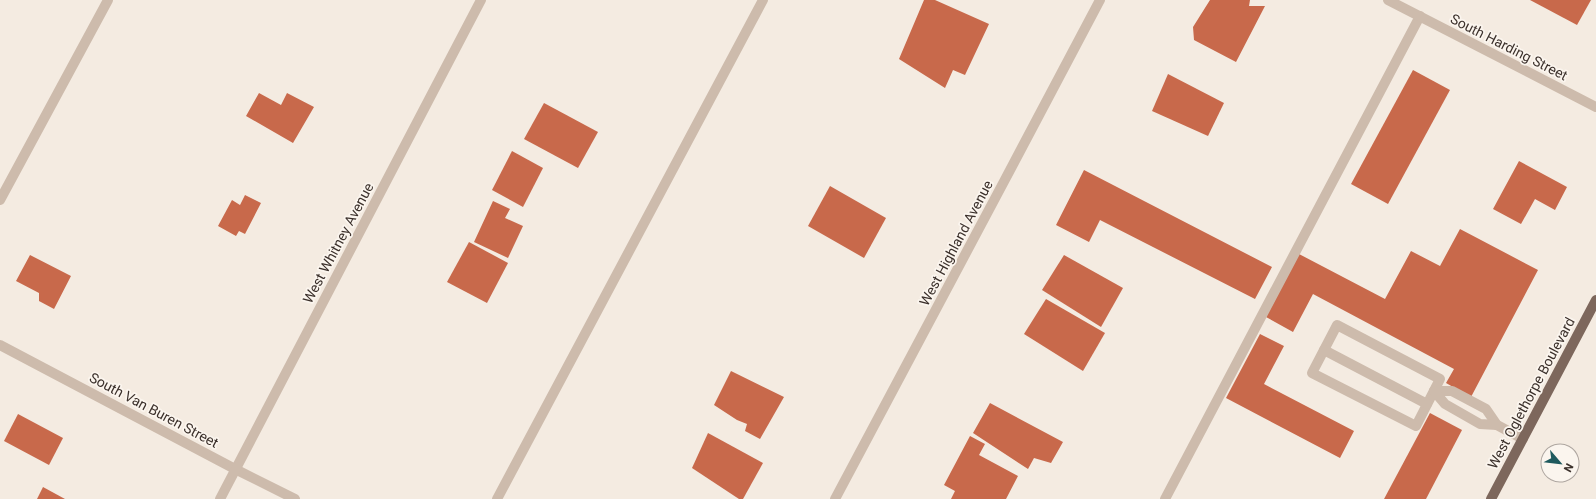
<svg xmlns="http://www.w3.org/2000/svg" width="1596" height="499" font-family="Roboto,sans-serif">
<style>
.building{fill:#c8694b}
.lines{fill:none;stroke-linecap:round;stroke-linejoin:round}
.service{stroke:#cdbbac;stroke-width:10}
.minor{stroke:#cdbbac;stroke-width:10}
.tertiary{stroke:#cdbbac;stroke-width:10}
.primary{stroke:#7d675c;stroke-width:10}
.labels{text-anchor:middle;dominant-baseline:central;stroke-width:3.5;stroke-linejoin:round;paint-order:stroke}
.street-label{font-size:14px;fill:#3b302b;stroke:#fbf5ee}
</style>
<rect width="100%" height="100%" fill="#f4ebe1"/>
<g class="building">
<path d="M924,0H935L989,24L965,75L953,70L945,88L899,59Z"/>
<path d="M1210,0H1250L1249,6H1265L1236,62L1194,40L1193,27Z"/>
<path d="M1530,0H1591L1577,25Z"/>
<path d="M1413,70L1450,90L1388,204L1351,184Z"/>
<path d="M1168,74L1224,103L1208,136L1152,111Z"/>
<path d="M259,93L281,105L287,93L314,107L293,143L246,116Z"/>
<path d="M544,103L598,132L578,168L524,139Z"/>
<path d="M512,151L543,168L523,207L492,190Z"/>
<path d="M1519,161L1567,187L1555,210L1535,199L1521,224L1493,209Z"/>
<path d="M1084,170L1272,267L1255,299L1100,220L1089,242L1056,225Z"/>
<path d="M830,186L886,218L864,258L808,226Z"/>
<path d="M245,195L261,203L245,234L239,231L236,236L218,226L232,200L240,205Z"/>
<path d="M493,201L510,209L505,218L523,226L508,258L474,242Z"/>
<path d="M1460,229L1538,270L1471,397L1446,383L1454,369L1313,294L1293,332L1266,317L1299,254L1385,299L1411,251L1440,266Z"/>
<path d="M469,242L508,263L487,303L447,282Z"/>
<path d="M30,255L71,276L54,309L39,301V293L16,281Z"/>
<path d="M1064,255L1123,288L1101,327L1042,290Z"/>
<path d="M1046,299L1105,333L1083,371L1024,334Z"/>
<path d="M1260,334L1284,346L1264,384L1354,431L1340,458L1226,398Z"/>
<path d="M731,371L784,397L760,439L745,431L747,424L737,420L714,405Z"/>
<path d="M990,403L1063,442L1051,463L1034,458L1028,469L973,433Z"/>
<path d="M1430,413L1462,430L1426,499H1384Z"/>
<path d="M18,414L63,438L49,465L4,441Z"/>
<path d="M708,433L763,463L743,499H739L692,468Z"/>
<path d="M970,436L985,444L979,455L1018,476L1006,499H951L955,491L944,485Z"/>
<path d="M43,487L65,499H37Z"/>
</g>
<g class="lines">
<g class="service">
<path d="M0,200L108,0"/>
<path d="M1337,325L1440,379L1416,426L1312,373Z"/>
<path d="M1324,350L1427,404"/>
<path d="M1434,391H1452L1486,409L1497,425L1523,439"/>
<path d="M1434,391L1445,404L1480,424L1497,425"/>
<path d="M497,499L763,0"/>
<path d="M1165,499L1420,16"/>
</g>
<g class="minor">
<path d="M1388,0L1596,107"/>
<path d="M0,345L235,469L295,499"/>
<path d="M220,499L481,0"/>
</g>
<path class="tertiary" d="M835,499L1000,189L1100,0"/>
<path class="primary" d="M1491,499L1596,300"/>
</g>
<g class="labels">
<g class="street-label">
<text transform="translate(1509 47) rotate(27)">South Harding Street</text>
<text transform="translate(338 243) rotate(-62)">West Whitney Avenue</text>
<text transform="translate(956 243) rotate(-62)">West Highland Avenue</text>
<text transform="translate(1531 393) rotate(-62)">West Oglethorpe Boulevard</text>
<text transform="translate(154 410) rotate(28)">South Van Buren Street</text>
</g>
</g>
<g transform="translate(1560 463) rotate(118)"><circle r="19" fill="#fbf5ee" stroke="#aea6a0"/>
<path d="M0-3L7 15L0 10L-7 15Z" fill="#1f5a5e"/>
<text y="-6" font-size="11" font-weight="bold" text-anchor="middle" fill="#3b302b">N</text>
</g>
</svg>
